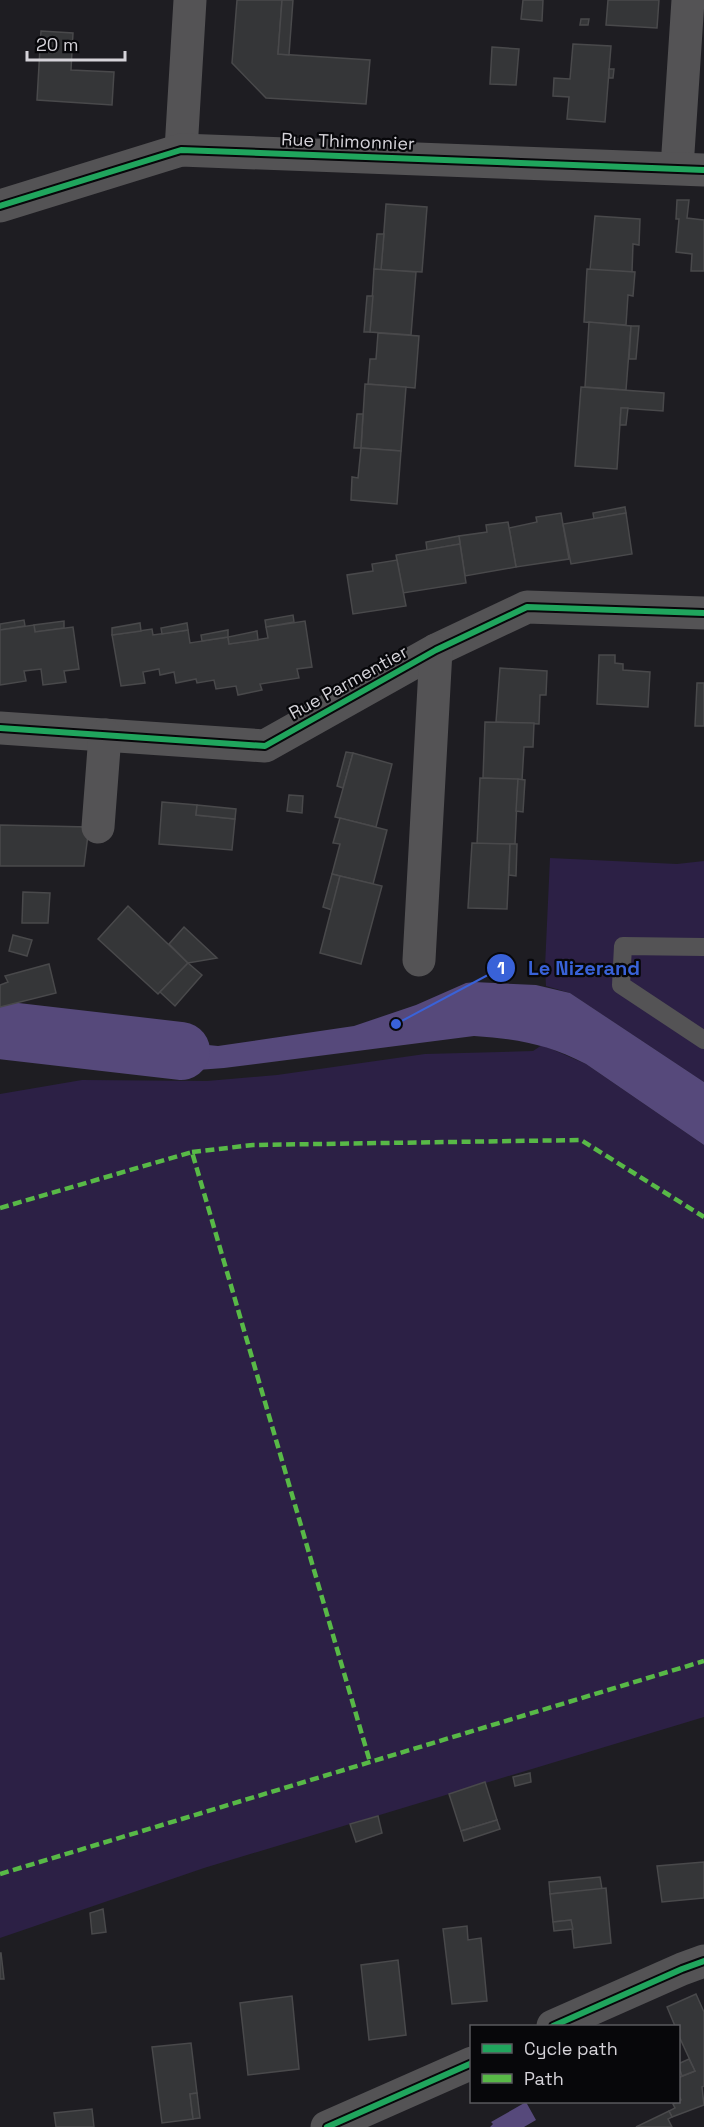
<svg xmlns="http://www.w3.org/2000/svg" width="704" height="2127" font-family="'Space Grotesk',sans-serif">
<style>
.green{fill:#2c2045}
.water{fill:#56497b}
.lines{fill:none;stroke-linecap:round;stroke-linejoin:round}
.river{stroke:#56497b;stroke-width:58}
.building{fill:#353638;stroke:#49494b;stroke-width:1.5}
.service{stroke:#545355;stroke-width:18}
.minor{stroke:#545355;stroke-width:33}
.tertiary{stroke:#545355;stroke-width:33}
.quiet{stroke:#58b947;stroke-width:4.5;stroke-dasharray:9 4.5;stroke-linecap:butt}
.cycleway-casing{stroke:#07070a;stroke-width:10}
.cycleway{stroke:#20a55d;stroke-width:6}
.labels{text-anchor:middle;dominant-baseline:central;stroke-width:4.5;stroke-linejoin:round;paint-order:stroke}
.street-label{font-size:18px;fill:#d5d3d9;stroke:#07070a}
.leader{fill:none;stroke:#3962d8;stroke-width:2}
.callout-dot{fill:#3962d8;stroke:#07070a;stroke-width:2}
.mark-label{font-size:18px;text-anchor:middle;font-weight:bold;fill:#fff}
.callout-label{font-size:20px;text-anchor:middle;font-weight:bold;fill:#3962d8;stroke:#07070a;stroke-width:4.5;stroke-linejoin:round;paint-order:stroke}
</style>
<rect width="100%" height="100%" fill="#1e1d22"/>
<g class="green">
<path d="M550,858L677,864L704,861V1082L570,993L546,986L545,967Z"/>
<path d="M542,1045L586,1064L704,1145V1717L204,1868L0,1938V1094L82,1080L207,1081L277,1075L425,1054L533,1051Z"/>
</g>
<g class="water">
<path d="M474,982L536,985L570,993L704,1082V1145L586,1064C547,1044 517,1039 474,1036L224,1068L184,1071L163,1070L100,1057L103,1027H115L188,1043L218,1046L354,1026L416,1005L466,983Z"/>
<path d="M0,1023L84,1025L80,1054L0,1038Z"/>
<path d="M526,2102L536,2120L524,2127H490L493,2124L491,2122Z"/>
</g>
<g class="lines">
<path class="river" d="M0,1030L181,1051"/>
</g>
<g class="building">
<path d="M237,0H282L278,54L370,60L366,104L266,98L232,63Z"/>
<path d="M282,0H293L289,55L278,54Z"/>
<path d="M523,0H543L542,21L521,19Z"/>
<path d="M608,0H659L657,28L606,25Z"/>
<path d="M581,19H589L588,25H580Z"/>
<path d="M41,31L73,33L71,70L114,72L112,105L37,100Z"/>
<path d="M573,44L611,46L605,122L567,119L569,97L553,96L554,78L570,79Z"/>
<path d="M492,47L519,49L516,85L490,84Z"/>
<path d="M609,69H614L613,78H609Z"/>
<path d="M677,200H689L687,218L704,220V271H691L692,254L676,252L679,219H676Z"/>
<path d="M386,204L427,207L422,272L381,270Z"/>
<path d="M595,216L640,219L639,245L633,244L632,272L590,270Z"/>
<path d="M377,234H384L381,270L374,269Z"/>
<path d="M374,269L416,272L411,335L370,332Z"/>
<path d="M587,269L635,272L633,296L628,295L626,325L584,322Z"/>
<path d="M367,296H373L370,332H364Z"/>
<path d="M589,322L631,326L626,390L585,387Z"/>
<path d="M631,326H639L636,359H629Z"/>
<path d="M378,333L419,336L415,388L368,384L370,359H376Z"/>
<path d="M365,384L406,387L401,451L361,448Z"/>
<path d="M581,387L664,393L663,411L621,408L617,469L575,466Z"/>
<path d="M621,408H628L626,425H620Z"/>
<path d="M357,414H363L361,448H354Z"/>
<path d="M361,448L401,451L397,504L351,500L352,477L358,478Z"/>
<path d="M625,507L626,513L594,519L593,513Z"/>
<path d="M561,513L569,559L516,567L509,528L537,522L536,517Z"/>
<path d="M626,513L632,554L571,564L563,524Z"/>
<path d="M508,522L516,567L465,576L459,536L487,532L486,525Z"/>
<path d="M459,536L460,544L427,550L426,542Z"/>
<path d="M460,544L466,583L403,593L396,555Z"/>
<path d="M397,560L406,606L353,614L347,575L373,571L372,564Z"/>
<path d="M293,615L294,622L266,627L265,620Z"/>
<path d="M24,620L25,626L0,630V624Z"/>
<path d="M64,621V628L35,632L34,625Z"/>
<path d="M305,621L312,667L297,669L299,678L260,684L262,690L238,695L236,686L216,689L214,680L197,683L196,679L176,683L174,672L160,675L159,669L143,672L145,683L121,686L112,635L152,629L153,635L188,630L190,643L228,637L229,644L268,638L266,627Z"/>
<path d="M140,623L141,631L112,635V628Z"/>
<path d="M187,623L188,630L162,634L161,628Z"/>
<path d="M34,625L35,632L73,627L79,669L64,671L66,682L43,685L41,669L24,671L26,681L0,685V630Z"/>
<path d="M228,630V637L202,641L201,635Z"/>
<path d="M257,631L258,640L229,644L228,637Z"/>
<path d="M599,655H615V663L623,664V670L650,672L648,707L597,704Z"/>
<path d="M500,668L547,671L546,695H540L539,724L496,722Z"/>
<path d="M697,683H704V726H695Z"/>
<path d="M485,722L534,723L533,747H524L522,780L483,778Z"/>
<path d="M346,752L353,753L343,788L337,786Z"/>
<path d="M353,753L392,764L376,827L335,817Z"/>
<path d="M480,778L518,779L515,844H477Z"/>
<path d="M518,779L525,780L523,812L516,811Z"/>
<path d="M289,795L303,796L302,813L287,811Z"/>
<path d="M162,802L197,805L196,815L235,819L232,850L159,844Z"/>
<path d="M197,805L236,809L235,819L196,815Z"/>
<path d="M340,818L387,830L373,884L332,874L340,844L333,843Z"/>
<path d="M0,825L89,827L84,866H0Z"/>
<path d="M472,843L510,844L507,909L468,908Z"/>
<path d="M510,844H517L516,876L509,875Z"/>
<path d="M332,874L340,876L332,910L323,907Z"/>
<path d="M340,876L382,886L361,964L320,953Z"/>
<path d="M23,892L50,893L48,923H22Z"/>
<path d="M128,906L188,963L158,994L98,939Z"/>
<path d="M184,927L217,958L188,963L169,944Z"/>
<path d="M13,935L32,940L27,956L9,951Z"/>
<path d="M188,963L202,975L175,1006L160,992Z"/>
<path d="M49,964L56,993L0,1007V985L8,982L5,976Z"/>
<path d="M530,1773L531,1782L515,1786L513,1777Z"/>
<path d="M485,1782L497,1820L461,1831L449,1794Z"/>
<path d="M378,1816L382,1833L356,1842L350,1824Z"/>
<path d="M497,1820L500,1829L464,1841L461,1831Z"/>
<path d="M704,1862V1898L662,1902L657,1866Z"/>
<path d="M600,1877L602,1889L550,1894L549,1882Z"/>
<path d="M606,1888L611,1943L574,1948L571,1920L553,1922L550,1894Z"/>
<path d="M103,1909L106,1932L92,1934L90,1913Z"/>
<path d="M571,1920L573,1929L554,1931L553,1922Z"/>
<path d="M467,1926L468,1940L481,1938L487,2001L452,2004L443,1929Z"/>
<path d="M1,1953L4,1979H0V1953Z"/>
<path d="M398,1960L406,2035L369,2040L361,1965Z"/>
<path d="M696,1994L704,2012V2086L702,2087L704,2105L672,2117L669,2111L675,2108L673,2104L681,2100L678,2094V2078L695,2071L678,2034V2026H675L667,2007Z"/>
<path d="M292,1996L299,2069L248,2075L240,2003Z"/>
<path d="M191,2043L197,2093L190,2094L193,2119L162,2123L152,2047Z"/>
<path d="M689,2059L695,2071L682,2076L678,2064Z"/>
<path d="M197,2093L200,2118L193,2119L190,2094Z"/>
<path d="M92,2109L94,2127H56L54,2113Z"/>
<path d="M669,2111L672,2117L668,2119L672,2127H636Z"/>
</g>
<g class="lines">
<path class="service" d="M704,947L623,946L621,985L704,1040"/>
<g class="minor">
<path d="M181,150L190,0"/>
<path d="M677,168L688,0"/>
<path d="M0,206L181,150L704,170"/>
<path d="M0,728L265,746L436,650L527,607L704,613"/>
<path d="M98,827L105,735"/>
<path d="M419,960L436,650"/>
</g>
<g class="tertiary">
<path d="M553,2026L682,1969L704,1961"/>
<path d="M327,2127L472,2063"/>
</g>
<g class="quiet">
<path d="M192,1152L253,1145L581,1140L704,1217"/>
<path d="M0,1208L192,1152L370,1762"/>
<path d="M0,1874L704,1661"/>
</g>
<defs>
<g id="cycleway">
<path d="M0,206L181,150L704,170"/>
<path d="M0,728L265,746L436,650L527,607L704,613"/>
<path d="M553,2026L682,1969L704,1961"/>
<path d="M327,2127L472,2063"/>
</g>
</defs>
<use href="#cycleway" class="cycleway-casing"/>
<use href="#cycleway" class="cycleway"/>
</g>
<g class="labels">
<g class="street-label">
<text transform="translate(348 141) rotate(2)">Rue Thimonnier</text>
<text transform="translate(348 682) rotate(-29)">Rue Parmentier</text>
</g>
</g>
<path class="leader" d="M396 1024L501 968"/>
<g class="callout-dot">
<circle cx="396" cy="1024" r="6"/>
<circle cx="501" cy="968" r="15"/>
</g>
<g class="mark-label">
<text x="501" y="974">1</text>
</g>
<g class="callout-label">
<text x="584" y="975">Le Nizerand</text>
</g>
<rect x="470" y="2025" width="210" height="78" fill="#07070a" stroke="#59595d" stroke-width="1.5"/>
<rect x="482" y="2044" width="30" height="9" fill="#20a55d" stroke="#59595d" stroke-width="1.5"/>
<text x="524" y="2055" font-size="18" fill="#d5d3d9">Cycle path</text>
<rect x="482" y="2074" width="30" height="9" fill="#58b947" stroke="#59595d" stroke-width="1.5"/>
<text x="524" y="2085" font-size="18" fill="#d5d3d9">Path</text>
<path d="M27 51v9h98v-9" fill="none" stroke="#d5d3d9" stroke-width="3"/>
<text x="36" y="51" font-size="18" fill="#d5d3d9" stroke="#07070a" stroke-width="4.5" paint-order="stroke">20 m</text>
</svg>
